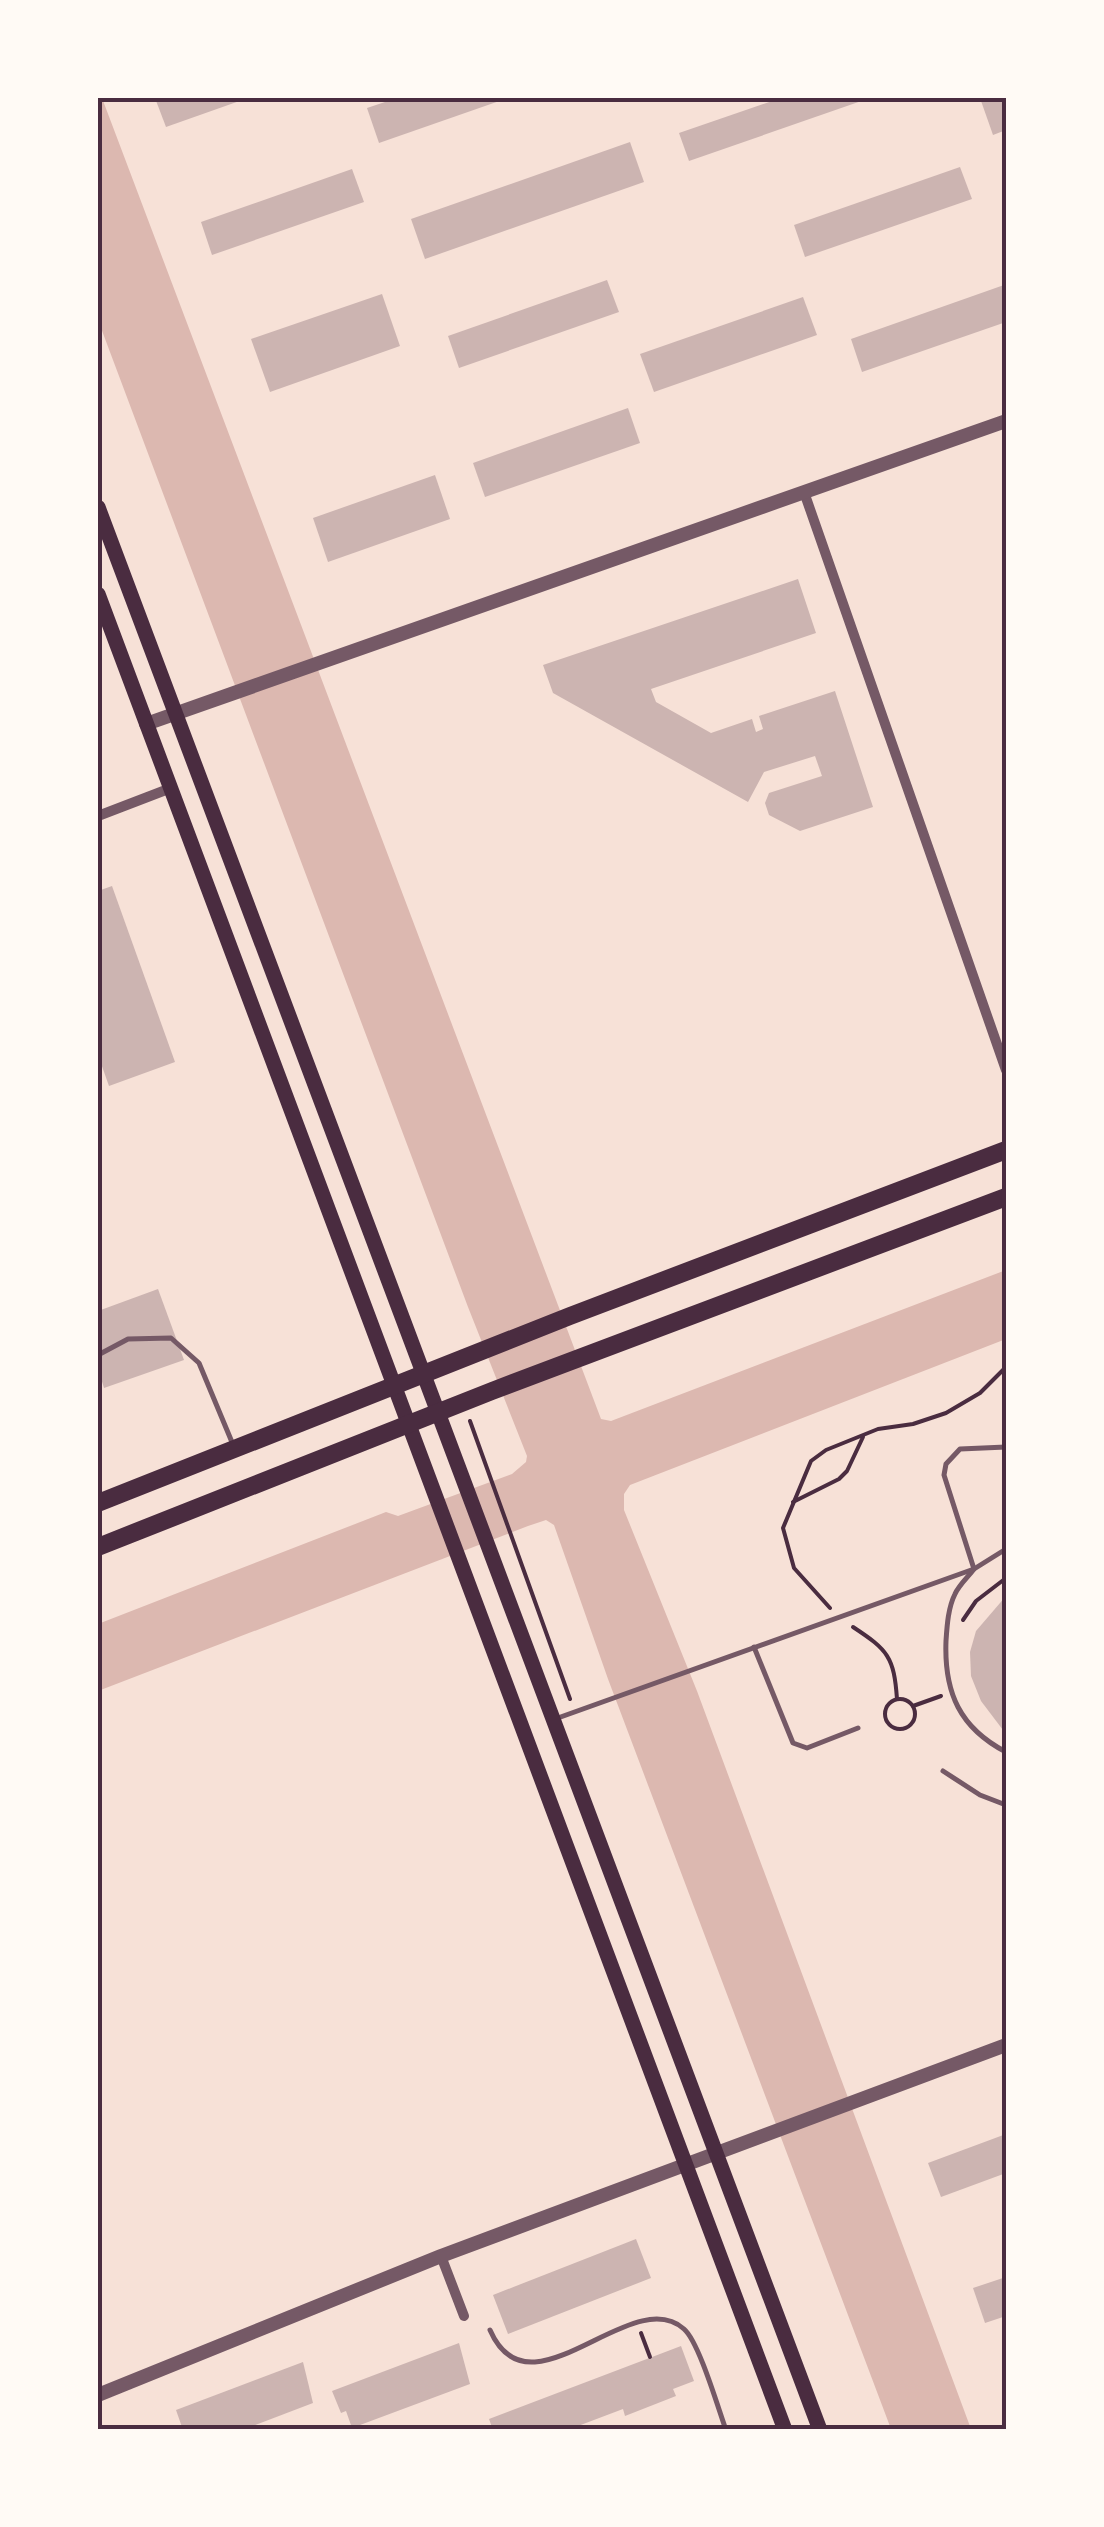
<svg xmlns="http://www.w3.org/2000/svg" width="1104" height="2527" font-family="'Archivo Narrow',sans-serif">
<rect width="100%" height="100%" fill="#f7e1d7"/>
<!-- water -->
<path fill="#dcb8b0" d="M98 98H102L601 1419 611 1421 1006 1270V1339L630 1485 624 1494V1510L697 1691 971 2429H891L608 1679 554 1525 546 1520 528 1526 98 1691V1624L386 1512 398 1516 512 1474 526 1462 527 1456 468 1307 98 320Z"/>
<!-- building -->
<g fill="#ccb4b1">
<path d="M155 98H248L166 127Z"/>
<path d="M397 98H508L379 143 367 108Z"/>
<path d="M781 98H870L689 161 679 133Z"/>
<path d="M980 98H1006V130L993 135Z"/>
<path d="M630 142 644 182 425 259 411 219Z"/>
<path d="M960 167 972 199 805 257 794 225Z"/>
<path d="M352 169 364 202 212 255 201 222Z"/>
<path d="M607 280 619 312 459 368 448 336Z"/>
<path d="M1004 285 1006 322 862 372 851 339Z"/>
<path d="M382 294 400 346 270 392 251 339Z"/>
<path d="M803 297 817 335 654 392 640 354Z"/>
<path d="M628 408 640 443 485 497 473 463Z"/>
<path d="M435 475 450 519 328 562 313 518Z"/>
<path d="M798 579 816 633 651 689 656 702 711 733 752 719 756 732 763 729 759 716 835 691 873 807 800 831 769 815 765 803 769 793 822 776 815 756 764 772 748 802 553 693 543 665Z"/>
<path d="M112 886 175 1062 109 1086 98 1055V891Z"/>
<path d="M158 1289 184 1360 104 1388 98 1369V1311Z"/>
<path d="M1006 1596V1734L981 1701 971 1676 970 1652 976 1631Z"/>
<path d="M1006 2134V2173L941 2197 928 2163Z"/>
<path d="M636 2239 651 2278 508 2334 493 2295Z"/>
<path d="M1006 2277V2316L985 2323 973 2288Z"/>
<path d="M459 2343 470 2384 352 2428 346 2411 341 2413 332 2391Z"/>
<path d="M681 2346 694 2381 673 2389 676 2396 625 2416 623 2409 578 2426 579 2430H493L489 2419Z"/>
<path d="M303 2362 313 2403 242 2430H183L176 2410Z"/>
</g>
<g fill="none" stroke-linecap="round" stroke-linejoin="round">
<!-- path -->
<g stroke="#4a2c40" stroke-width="4">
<path d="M470 1421 570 1699"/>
<path d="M793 1502 839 1479 847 1471 863 1437"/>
<path d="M830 1608 794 1568 783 1528 811 1461 826 1450 878 1429 913 1424 946 1413 980 1393 1006 1367"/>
<path d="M963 1620 976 1601 1006 1578"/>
<path d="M853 1627C888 1650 894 1657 897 1699"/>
<circle cx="900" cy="1714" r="15"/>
<path d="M913 1706 941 1696"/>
<path d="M641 2333 650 2357"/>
</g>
<!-- service -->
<g stroke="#755966" stroke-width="5">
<path d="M98 1355 128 1339 171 1338 199 1363 234 1447"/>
<path d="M1006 1447 960 1449 946 1464 944 1475 974 1569C968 1577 959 1585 955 1594 948 1608 947 1626 946 1641 944 1693 960 1728 1006 1752"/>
<path d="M754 1647 793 1743 807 1748 858 1728"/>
<path d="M555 1719 974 1569 1006 1549"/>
<path d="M943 1771 980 1795 1006 1805"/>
<path d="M490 2330C530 2422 631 2282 684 2329 699 2342 718 2408 726 2430"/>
</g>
<!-- minor -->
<g stroke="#755966" stroke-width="10">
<path d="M804 492 1006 1070"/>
<path d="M98 816 171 788"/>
<path d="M441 2256 464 2316"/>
</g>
<!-- tertiary -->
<g stroke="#755966" stroke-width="14">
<path d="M146 724 1006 421"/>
<path d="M98 2395 441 2256 1006 2045"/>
</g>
<!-- secondary -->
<g stroke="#4a2c40" stroke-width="15">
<path d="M98 507 820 2430"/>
<path d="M98 594 785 2430"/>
</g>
<!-- primary -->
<g stroke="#4a2c40" stroke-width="18">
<path d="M98 1503 570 1316 1006 1150"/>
<path d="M98 1547 492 1391 1006 1197"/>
</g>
</g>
<!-- border -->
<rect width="1104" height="2527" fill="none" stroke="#fffaf5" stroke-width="200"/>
<rect x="100" y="100" width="904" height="2327" fill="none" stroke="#4a2c40" stroke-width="4"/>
</svg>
